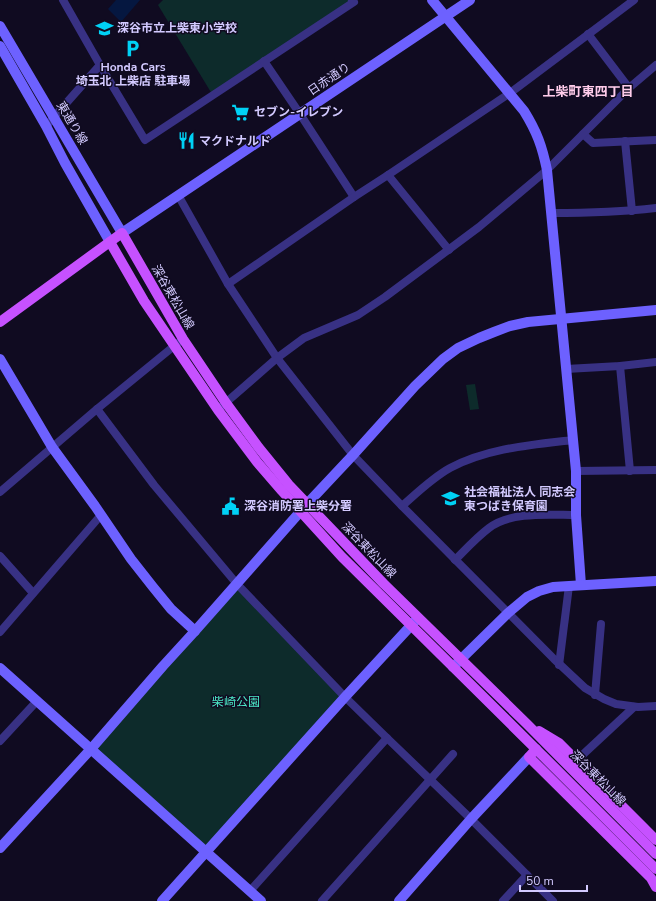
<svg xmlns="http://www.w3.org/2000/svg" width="656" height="901" font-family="'Nunito Sans','Noto Sans JP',sans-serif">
<rect width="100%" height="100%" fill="#100b21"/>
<!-- green -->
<g fill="#0d2b2b">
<path d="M163 0H349L351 2 212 94 158 5Z"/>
<path d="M475 384 479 409 470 410 466 385Z"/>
<path d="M237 584 345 697 206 852 91 749Z"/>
</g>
<!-- water -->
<path fill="#051740" d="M116 0H140L121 22 108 9Z"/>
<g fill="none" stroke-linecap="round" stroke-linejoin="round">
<!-- street -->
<g stroke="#383184" stroke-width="8">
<path d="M63 0 100 65 145 140 354 2 352 0"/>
<path d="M588 34 629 88"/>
<path d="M264 61 300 114 354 197"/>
<path d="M46 126 100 65"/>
<path d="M583 134 593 143 656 140"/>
<path d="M625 141 632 211"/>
<path d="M388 175 449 250"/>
<path d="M178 195 228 284 277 358 353 455 402 506 554 659 585 688 604 699 616 704 638 707 656 706"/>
<path d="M551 213C586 213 621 212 656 208"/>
<path d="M228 284 354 197 388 175 510 93 634 0"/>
<path d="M620 366 630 471"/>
<path d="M566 369 620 366 656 362"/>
<path d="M222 406 277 358 304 338 358 315 385 297 479 227 547 170 629 88 656 65"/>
<path d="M97 409 154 485 237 584 345 697 387 738 471 819 553 901"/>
<path d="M576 471 656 470"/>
<path d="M0 492 97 409 179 342"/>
<path d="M402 506C417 493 432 478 450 468 488 448 531 445 573 440"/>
<path d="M0 556 33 593"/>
<path d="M455 560C466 549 477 537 489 528 511 511 550 515 576 515"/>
<path d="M0 632 101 515"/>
<path d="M559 665 569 586"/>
<path d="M595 695 601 624"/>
<path d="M0 741 37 701"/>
<path d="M577 760 634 707"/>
<path d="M250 891 387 738"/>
<path d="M322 901 453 754"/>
<path d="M503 901 527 875"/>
</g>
<!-- secondary -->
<g stroke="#6d61ff" stroke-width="10">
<path d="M432 0 524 111C537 132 542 146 547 170L576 471V515L581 585"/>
<path d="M0 26 122 233 470 0"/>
<path d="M0 46 46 126 65 163 110 242"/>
<path d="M0 359 52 447 95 506 131 559 153 587 171 609 195 631"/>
<path d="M453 667 508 613 527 597 539 591 553 587 569 586 656 581"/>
<path d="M0 668 261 901"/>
<path d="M0 848 91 749 163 666 195 631 307 504 353 455 415 386 443 359 458 348 479 338 494 332 510 326 528 322 656 310"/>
<path d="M162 901 345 697 417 619"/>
<path d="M399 901 471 819 529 757"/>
</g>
<!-- primary -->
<g stroke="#c651ff" stroke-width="10">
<path d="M110 242 144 301 218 410 257 462 282 491 342 557 544 757 656 869"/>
<path d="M0 322 122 233 183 339 226 403 259 448 289 485 384 584 527 724 656 854"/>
<path d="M539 731 559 743 656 840"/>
<path d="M536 749 529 757 651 878 656 887"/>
</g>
</g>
<!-- icons -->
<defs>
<symbol id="school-bare" viewBox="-9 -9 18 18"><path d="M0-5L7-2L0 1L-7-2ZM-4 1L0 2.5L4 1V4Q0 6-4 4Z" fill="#00d1f5" stroke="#100b21" stroke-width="2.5" paint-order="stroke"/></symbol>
<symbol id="parking-bare" viewBox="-9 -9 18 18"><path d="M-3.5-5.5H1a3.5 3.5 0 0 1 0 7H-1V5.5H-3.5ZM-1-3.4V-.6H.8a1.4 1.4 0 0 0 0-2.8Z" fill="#00d1f5" stroke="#100b21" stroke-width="2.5" paint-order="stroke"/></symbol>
<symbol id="supermarket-bare" viewBox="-9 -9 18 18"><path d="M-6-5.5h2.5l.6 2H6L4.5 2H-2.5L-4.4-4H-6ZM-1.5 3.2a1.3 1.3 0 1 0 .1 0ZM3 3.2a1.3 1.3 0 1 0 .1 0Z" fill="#00d1f5" stroke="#100b21" stroke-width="2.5" paint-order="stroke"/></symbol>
<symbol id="restaurant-bare" viewBox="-9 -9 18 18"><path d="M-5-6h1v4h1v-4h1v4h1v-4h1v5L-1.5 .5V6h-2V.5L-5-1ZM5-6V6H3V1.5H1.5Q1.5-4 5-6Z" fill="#00d1f5" stroke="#100b21" stroke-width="2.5" paint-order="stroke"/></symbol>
<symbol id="civic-bare" viewBox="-9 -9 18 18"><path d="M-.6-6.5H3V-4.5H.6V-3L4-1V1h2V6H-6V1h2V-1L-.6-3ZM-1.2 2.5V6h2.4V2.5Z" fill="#00d1f5" stroke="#100b21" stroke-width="2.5" paint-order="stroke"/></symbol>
</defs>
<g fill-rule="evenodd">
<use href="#school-bare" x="92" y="16" width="25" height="25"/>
<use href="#parking-bare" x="120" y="36" width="25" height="25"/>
<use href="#supermarket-bare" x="228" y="100" width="25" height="25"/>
<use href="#restaurant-bare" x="174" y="128" width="25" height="25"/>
<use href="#school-bare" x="438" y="486" width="25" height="25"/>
<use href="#civic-bare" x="218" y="494" width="25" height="25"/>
</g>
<g text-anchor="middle" stroke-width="3" stroke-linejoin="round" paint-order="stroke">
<!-- poi labels -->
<g font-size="12" font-weight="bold" fill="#d3caff" stroke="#100b21" text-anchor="start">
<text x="117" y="32">深谷市立上柴東小学校</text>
<text x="133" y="71" text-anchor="middle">Honda Cars<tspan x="133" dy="14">埼玉北 上柴店 駐車場</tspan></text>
<text x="254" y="116">セブン-イレブン</text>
<text x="199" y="145">マクドナルド</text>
<text x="464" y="496">社会福祉法人 同志会<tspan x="464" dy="14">東つばき保育園</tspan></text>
<text x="244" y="510">深谷消防署上柴分署</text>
</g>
<!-- street labels -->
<g font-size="12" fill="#d3caff" stroke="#100b21">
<text transform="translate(329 79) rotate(-34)" y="4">日赤通り</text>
<text transform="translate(72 123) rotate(59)" y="4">東通り線</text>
<text transform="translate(173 297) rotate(60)" y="4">深谷東松山線</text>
<text transform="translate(369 550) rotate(46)" y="4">深谷東松山線</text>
<text transform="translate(598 778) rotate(45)" y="4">深谷東松山線</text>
</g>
<!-- park labels -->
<g font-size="12" fill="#4ceac9" stroke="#100b21">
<text x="236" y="706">柴崎公園</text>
</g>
<!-- neighbourhood labels -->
<g font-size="13" font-weight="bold" fill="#ffccea" stroke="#100b21">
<text x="588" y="96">上柴町東四丁目</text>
</g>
</g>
<!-- scale -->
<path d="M520 885v6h67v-6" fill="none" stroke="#d3caff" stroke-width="2"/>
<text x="526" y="885" font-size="12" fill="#d3caff" stroke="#100b21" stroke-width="3" paint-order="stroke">50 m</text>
</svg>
